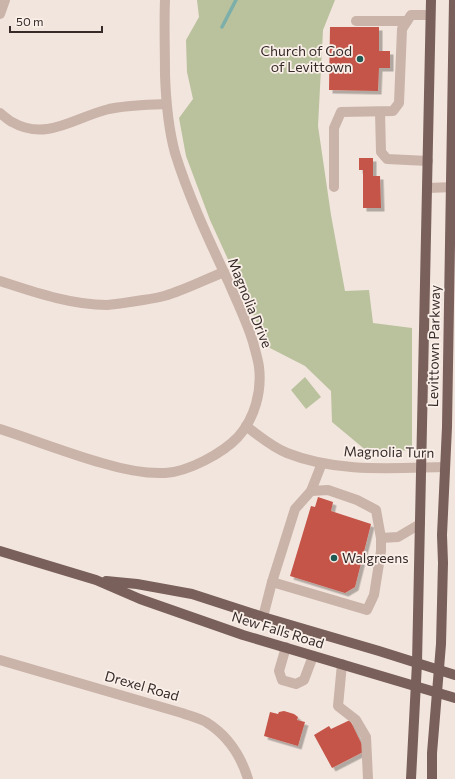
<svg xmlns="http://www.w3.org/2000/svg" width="455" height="779" font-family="Commissioner,sans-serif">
<defs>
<filter id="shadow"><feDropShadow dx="3.5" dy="3.5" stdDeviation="0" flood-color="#0004"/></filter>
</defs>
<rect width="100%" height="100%" fill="#f2e5dd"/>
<!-- green -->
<g fill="#bac19d">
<path d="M197 0H335L323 30 318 126 331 215 345 291 369 290 373 323 412 328V450L368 452 332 422 331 391 305 366 268 347 210 220 186 156 179 118 193 99 187 72 186 40 199 17Z"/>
<path d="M305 377 321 397 306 409 291 390Z"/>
</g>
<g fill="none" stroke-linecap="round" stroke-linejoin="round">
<!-- stream -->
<path stroke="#7cafaa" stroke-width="3.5" d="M222 27 236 0"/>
</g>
<!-- building -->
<g fill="#c55448" filter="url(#shadow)">
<path d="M330 27H379V51H390V68H379L378 91 329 90Z"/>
<path d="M359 158H373V176H380L381 208H363V170H359Z"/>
<path d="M318 497 333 502 331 511 371 524 355 587 345 593 290 576 311 506 315 507Z"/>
<path d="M284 711 294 714 298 717 297 720 305 722 298 746 264 736 270 712 278 714 279 712Z"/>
<path d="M350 720 365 751 332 768 314 735 329 726 331 729Z"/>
</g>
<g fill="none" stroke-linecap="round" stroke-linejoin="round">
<!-- minor -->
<g stroke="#cab3a8" stroke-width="10">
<path d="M0 14 5 0"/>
<path d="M356 21H407"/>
<path d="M380 112 381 152 387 159 428 161"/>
<path d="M0 113C4 116 8 120 12 122 47 142 75 117 109 109 128 105 147 105 166 104"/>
<path d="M334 187V128L341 112 393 111 399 103 402 29 411 15H430"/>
<path d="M427 188 455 187"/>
<path d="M0 281C34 292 71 305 107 305 119 304 131 302 143 300 150 299 157 298 164 296 185 290 204 280 224 272"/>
<path d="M246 426C259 436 272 447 287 453 337 473 392 468 445 467"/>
<path d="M0 429C34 440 67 453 102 463 122 469 144 474 165 473 188 472 223 453 238 437 255 418 262 391 259 367 258 359 255 350 253 342 247 322 237 302 229 283 209 240 189 198 175 153 168 127 166 103 165 75 165 50 164 25 165 0"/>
<path d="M381 538 398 537 420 524"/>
<path d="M272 582 295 509 311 491 322 463"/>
<path d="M263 617 272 582 367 610 374 595 381 551V538L376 510 357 500 328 490 311 491"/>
<path d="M286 647 279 671 282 680 296 684 304 680 313 656"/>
<path d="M0 660 182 713C190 716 199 718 206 722 227 735 241 756 248 779"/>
<path d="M342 664 338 706 356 720 366 737 368 779"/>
</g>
<!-- major -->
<g stroke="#79605a" stroke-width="10">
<path d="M0 551 96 580 140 599 243 635 455 698"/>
<path d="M106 581 137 584 192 594 263 617 379 651 455 675"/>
<path d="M411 779 417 663 427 188 431 0"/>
<path d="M432 779V753L441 644 443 563 442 535 447 427 454 0"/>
</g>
</g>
<!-- markers -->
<g fill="#1e5954" stroke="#faf0e9" stroke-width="1.5">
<circle cx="360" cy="59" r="4"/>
<circle cx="334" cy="558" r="4"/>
</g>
<g text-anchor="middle" stroke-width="3.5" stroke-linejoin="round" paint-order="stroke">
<!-- poi labels -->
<g font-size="14" fill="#372b29" stroke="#faf0e9" text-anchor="end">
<text x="352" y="56">Church of God<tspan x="352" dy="16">of Levittown</tspan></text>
<text x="342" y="563" text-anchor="start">Walgreens</text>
</g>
<!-- street labels -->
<g font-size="14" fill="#372b29" stroke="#faf0e9">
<text transform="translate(250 303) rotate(68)" y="5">Magnolia Drive</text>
<text transform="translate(434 346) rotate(-89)" y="5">Levittown Parkway</text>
<text transform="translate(389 452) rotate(1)" y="5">Magnolia Turn</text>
<text transform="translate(278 630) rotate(17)" y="5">New Falls Road</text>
<text transform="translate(142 686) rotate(16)" y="5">Drexel Road</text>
</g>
</g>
<!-- scale -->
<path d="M10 26v6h92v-6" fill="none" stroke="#372b29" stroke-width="2"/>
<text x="16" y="26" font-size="12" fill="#372b29" stroke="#faf0e9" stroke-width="3" paint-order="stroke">50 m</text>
</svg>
